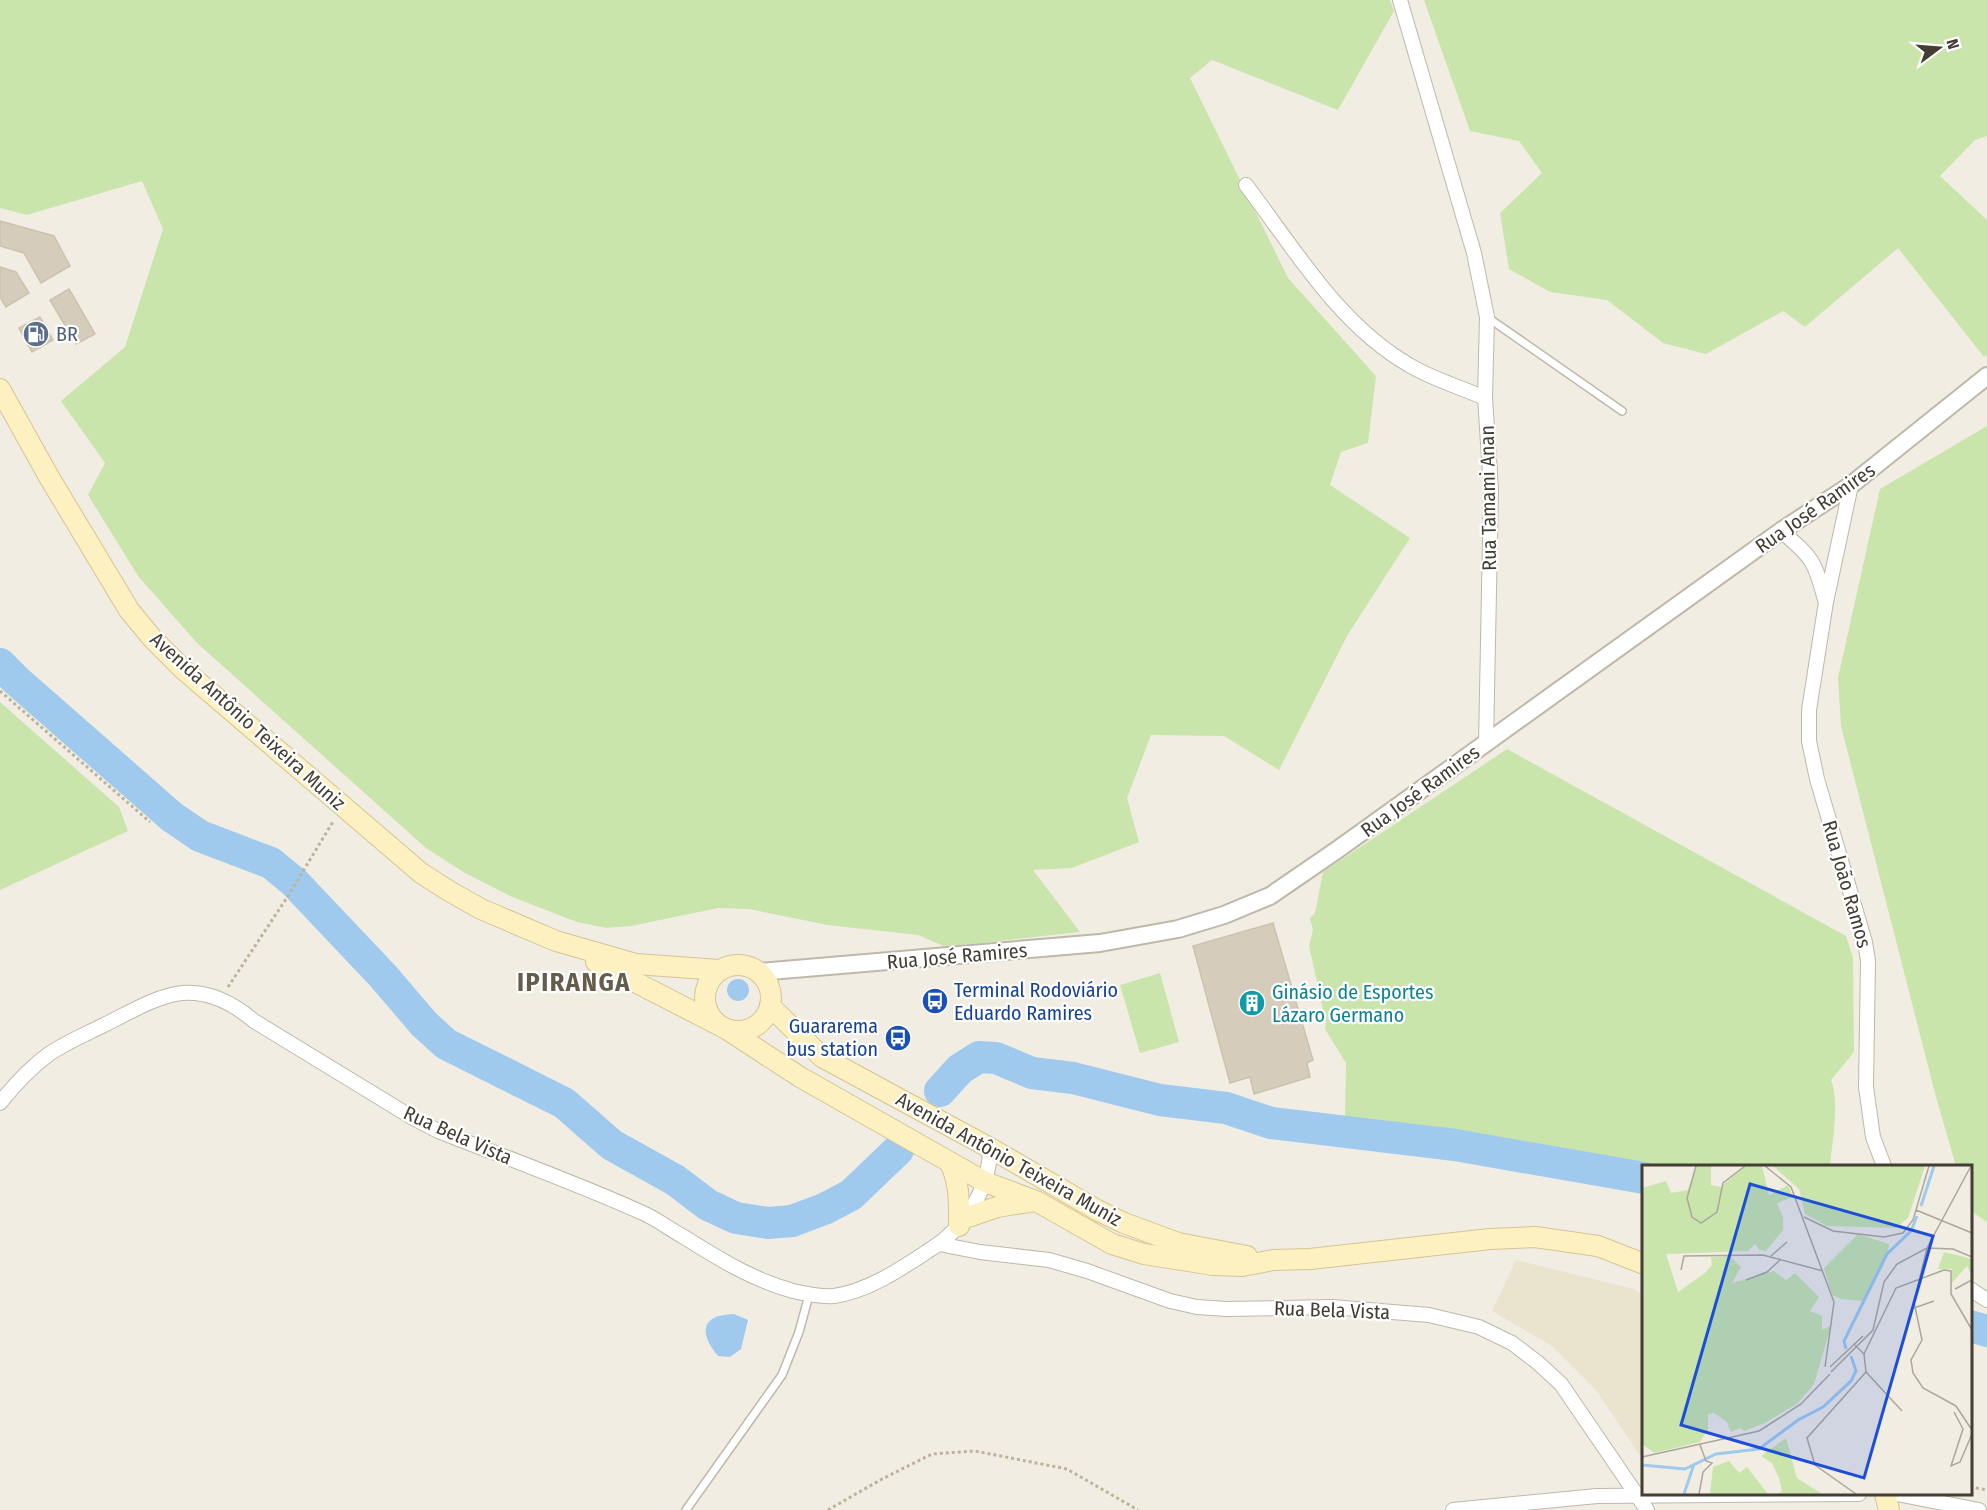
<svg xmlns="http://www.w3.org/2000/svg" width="1987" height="1510" font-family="'Fira Sans Condensed',sans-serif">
<rect width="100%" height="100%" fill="#f1ede3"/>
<!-- education -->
<path fill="#eae3cd" d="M1516 1260 1634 1289 1643 1295V1460L1596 1390 1552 1346 1492 1311Z"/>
<!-- green -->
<g fill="#c9e5ac">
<path d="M0 0H1390L1394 11 1338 110 1212 60 1190 78 1288 278 1376 376 1368 443 1341 452 1330 485 1410 538 1347 636 1279 770 1224 736 1151 735 1127 798 1139 842 1072 868 1033 870 1080 932 972 944 944 946 918 935 828 925 749 909 718 908 631 926 606 928 577 922 510 896 465 873 426 848 197 643 138 576 88 495 105 463 61 401 125 347 163 229 142 181 27 215 0 208Z"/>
<path d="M1424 0H1987V136L1975 140 1940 176 1987 220V355L1984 357 1898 248 1805 327 1783 311 1706 354 1663 343 1607 300 1550 292 1509 269 1500 213 1542 173 1519 141 1470 131Z"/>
<path d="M1987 426V1222L1971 1211 1970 1166H1956L1936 1097 1841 726 1838 678 1880 489Z"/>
<path d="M0 702 119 807 128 831 0 890Z"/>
<path d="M1507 749 1846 936 1853 958 1854 1052 1831 1080C1840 1103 1832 1142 1830 1166H1662L1345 1118 1346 1063 1325 1029 1326 1023 1309 946 1313 930 1310 918 1315 913 1323 872Z"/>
<path d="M1160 973 1179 1042 1140 1053 1120 985Z"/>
</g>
<!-- water -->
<g fill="#9fcaee">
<circle cx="738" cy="990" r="11"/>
<path d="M734 1314 748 1320 741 1349 730 1357 718 1356C699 1333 700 1315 734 1314Z"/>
</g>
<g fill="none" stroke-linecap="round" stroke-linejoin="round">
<!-- river -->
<g stroke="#9fcaee" stroke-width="32">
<path d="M0 664 17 681 172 817 200 836 271 863 294 882 383 976 424 1024 446 1044 564 1103 612 1145 675 1180 708 1205 736 1218 768 1223 792 1221 824 1209 851 1195 898 1150"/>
<path d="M940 1091 960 1069 979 1057 996 1058 1032 1073 1073 1078 1160 1100 1226 1108 1271 1123 1455 1145 1644 1178"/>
<path d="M1970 1326 1987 1331"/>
</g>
</g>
<!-- building -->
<g fill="#d5ccbc" stroke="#cdc2ac" stroke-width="1.5">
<path d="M0 221 54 236 70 266 41 283 24 253 0 246Z"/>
<path d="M0 267 16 272 29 293 6 307 0 297Z"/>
<path d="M69 289 95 334 76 344 50 300Z"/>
<path d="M40 317 53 340 32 352 19 328Z"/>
<path d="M1273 923 1313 1060 1307 1063 1310 1077 1254 1094 1250 1077 1230 1083 1193 946Z"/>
</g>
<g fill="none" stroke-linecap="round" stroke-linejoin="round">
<defs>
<g id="service">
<path d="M1487 317 1622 411"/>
<path d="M686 1510 782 1375 799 1332 809 1295"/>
</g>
<g id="minor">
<path d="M1400 0 1474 253 1487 317 1485 398 1491 489 1486 744"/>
<path d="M1246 185C1294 248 1338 324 1409 365 1432 379 1460 387 1485 398"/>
<path d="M1851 485 1826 602 1809 710V741L1817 779 1865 942 1868 961 1866 1087 1873 1137 1884 1166"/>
<path d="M1781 531C1812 557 1815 561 1825 600"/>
<path d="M0 1103C15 1084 30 1068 49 1054 65 1043 84 1035 102 1026 125 1015 157 995 183 993 210 991 234 1004 254 1021L413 1118 438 1131C507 1158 577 1183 645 1214 658 1220 671 1230 684 1237 719 1259 753 1280 793 1291 806 1294 820 1297 834 1296 869 1291 902 1268 931 1249 965 1228 990 1188 990 1148"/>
<path d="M939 1244 980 1252 1049 1260 1087 1271 1170 1301 1197 1307 1227 1309 1332 1307 1429 1315 1479 1327 1512 1343 1537 1362 1561 1384 1647 1510"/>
<path d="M1970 1289 1987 1300"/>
<path d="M1897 1494 1979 1510"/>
<path d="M1453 1510 1597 1496 1859 1494"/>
</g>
<path id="tertiary" d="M759 972 1100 943 1178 929 1224 915 1270 896 1337 850 1781 531 1851 485 1987 376"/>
<g id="secondary">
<path d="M0 389 49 477 129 610 152 638 184 670 421 873 449 891 481 909 556 941 636 964 719 970"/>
<path d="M596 962 715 1023"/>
<circle cx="738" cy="998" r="33"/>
<path d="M770 1006 822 1057 990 1148 1097 1210 1124 1223 1178 1243 1247 1256"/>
<path d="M728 1030 800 1077 985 1182 1036 1201 1112 1244 1144 1254 1213 1265 1242 1266 1273 1260 1310 1259 1490 1239 1535 1237 1598 1246 1644 1264"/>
<path d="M950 1163C960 1184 959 1203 959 1226"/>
<path d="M965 1218 997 1207 1035 1201"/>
<path d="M1885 1494 1889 1510"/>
</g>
</defs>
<!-- service casing -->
<use href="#service" stroke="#bfb8a9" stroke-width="10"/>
<!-- minor casing -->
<use href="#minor" stroke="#bfb8a9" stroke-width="16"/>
<!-- tertiary casing -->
<use href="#tertiary" stroke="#bfb8a9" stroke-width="20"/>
<!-- secondary casing -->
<use href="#secondary" stroke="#d4c595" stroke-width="22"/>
<!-- path -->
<g stroke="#beb298" stroke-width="3" stroke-dasharray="3 3" stroke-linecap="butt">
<path d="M0 691 150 822"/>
<path d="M228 987 288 896 334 820"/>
<path d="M1970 1487 1987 1490"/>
<path d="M828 1510 882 1479 932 1454 975 1451 1067 1469 1138 1510"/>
</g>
<!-- service -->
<use href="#service" stroke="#fff" stroke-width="7"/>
<!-- minor -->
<use href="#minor" stroke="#fff" stroke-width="14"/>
<!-- tertiary -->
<use href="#tertiary" stroke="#fff" stroke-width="16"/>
<!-- secondary -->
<use href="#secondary" stroke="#fdf1c1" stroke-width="20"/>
</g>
<!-- icons -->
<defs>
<symbol id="fuel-disc" viewBox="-11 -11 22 22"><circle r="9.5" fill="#5c6f8a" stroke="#fff"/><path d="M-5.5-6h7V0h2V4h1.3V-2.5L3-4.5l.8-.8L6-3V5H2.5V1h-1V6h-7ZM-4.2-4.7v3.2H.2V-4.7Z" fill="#fff"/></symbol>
<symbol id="bus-disc" viewBox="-11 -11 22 22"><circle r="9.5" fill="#1a4fb4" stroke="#fff"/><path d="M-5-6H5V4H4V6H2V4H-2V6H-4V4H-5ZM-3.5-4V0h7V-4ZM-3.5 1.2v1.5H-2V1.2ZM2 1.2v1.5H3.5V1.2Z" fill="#fff"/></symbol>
<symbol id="building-disc" viewBox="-11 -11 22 22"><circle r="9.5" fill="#0f9aa8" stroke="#fff"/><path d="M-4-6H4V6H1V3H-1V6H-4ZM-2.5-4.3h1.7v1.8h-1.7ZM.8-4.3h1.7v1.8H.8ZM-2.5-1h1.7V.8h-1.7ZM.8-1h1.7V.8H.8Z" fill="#fff"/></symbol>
</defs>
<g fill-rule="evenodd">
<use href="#fuel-disc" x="21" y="319" width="30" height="30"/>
<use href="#bus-disc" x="920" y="986" width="30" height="30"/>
<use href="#building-disc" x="1237" y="988" width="30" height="30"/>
<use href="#bus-disc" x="883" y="1023" width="30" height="30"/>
</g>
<g text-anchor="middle" stroke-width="4.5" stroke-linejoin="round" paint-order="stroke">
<!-- service labels -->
<g font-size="20" fill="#4e5e75" stroke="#fff" text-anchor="start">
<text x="56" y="341">BR</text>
</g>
<!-- street labels -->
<g font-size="20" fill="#433d33" stroke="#fff">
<text transform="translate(1488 498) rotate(-91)" y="7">Rua Tamami Anan</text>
<text transform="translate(1815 508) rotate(-35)" y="7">Rua José Ramires</text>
<text transform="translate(248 721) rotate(42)" y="7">Avenida Antônio Teixeira Muniz</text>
<text transform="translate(1420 791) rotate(-36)" y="7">Rua José Ramires</text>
<text transform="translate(1847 884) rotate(74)" y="7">Rua João Ramos</text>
<text transform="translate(957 956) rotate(-5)" y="7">Rua José Ramires</text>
<text transform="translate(458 1135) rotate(24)" y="7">Rua Bela Vista</text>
<text transform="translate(1009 1159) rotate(29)" y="7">Avenida Antônio Teixeira Muniz</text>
<text transform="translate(1332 1310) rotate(2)" y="7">Rua Bela Vista</text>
</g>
<!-- transit labels -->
<g font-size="20" fill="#164399" stroke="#fff" text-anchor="start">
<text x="954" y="997">Terminal Rodoviário<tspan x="954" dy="23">Eduardo Ramires</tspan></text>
<text x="878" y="1033" text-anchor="end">Guararema<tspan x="878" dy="23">bus station</tspan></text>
</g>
<!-- culture labels -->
<g font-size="20" fill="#0d838f" stroke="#fff" text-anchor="start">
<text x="1272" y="999">Ginásio de Esportes<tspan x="1272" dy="23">Lázaro Germano</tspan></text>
</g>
<!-- district labels -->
<g font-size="26" font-weight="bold" letter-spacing="1.5" fill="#655c4b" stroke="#fff">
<text x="574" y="991">IPIRANGA</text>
</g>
</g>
<!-- overview -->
<g transform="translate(1642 1165)">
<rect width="330" height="330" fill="#f1ede3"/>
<path d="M54 1H69V20L79 22 103 1H120L127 30 146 20 151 32 135 38 141 52V65L124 86 117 85 113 79 106 86 24 89 36 127 63 108 70 100 69 92 88 91 99 102 90 118 132 106 144 115 153 108 177 132 168 146 180 151V165L189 161 172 219 156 238 123 258 102 266 98 263 89 267 85 257 72 248 66 249V264L58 277 12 288 0 279V23L24 16 29 28 46 25ZM131 1H283L266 53 254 63 185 61 163 49 157 24ZM216 69 247 79 246 85 221 136 199 134 190 130 182 103ZM302 87 330 94V111L325 101 309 119 310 104H296ZM144 273 155 313 180 329H135L140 326 137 313 130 298 119 291ZM87 296 97 308 105 302 126 329H68L71 302Z" fill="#c9e5ac"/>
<path fill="none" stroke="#9fcaee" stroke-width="3" d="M279 41 292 1M204 184 202 176 245 89 269 66 275 51M0 300 43 304 74 289 117 284 156 255 181 242 209 216 214 206 209 191M42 329 52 299"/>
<path fill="none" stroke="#aba79d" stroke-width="1.5" d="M54 1 45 33 50 52 59 58 75 47 81 18 103 1M123 1 149 22 192 137 183 202M274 45 330 68M162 52 191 66 242 72 261 68 271 55 287 1M129 91 145 77M39 105 42 91 121 90 181 106M104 115 125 107 139 94M313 124 330 115M272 143 292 136M213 180 222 189 224 207 165 273 173 300 214 329M222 189 254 123 302 105 309 106V129L330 165M188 202 221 171M189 207 231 165 242 117 255 99 285 83 311 84 330 92M224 207 260 246M314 241 281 223 271 208 269 195 280 175 272 137 285 83 329 1M314 241 330 265M312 247 321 264 309 301 318 297 330 269M0 292 117 266 159 239 188 209M57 329 61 307 70 298 64 296 58 280"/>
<path fill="#1d4ed8" fill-opacity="0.15" stroke="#1d4ed8" stroke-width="3" d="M108 19 291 71 222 313 39 260Z"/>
<rect width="330" height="330" fill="none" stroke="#433d33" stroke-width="3"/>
</g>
<!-- north arrow -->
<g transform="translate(1939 48) rotate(74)" stroke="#ffffff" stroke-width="4.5" paint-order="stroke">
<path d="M0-4.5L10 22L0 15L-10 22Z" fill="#433d33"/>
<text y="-9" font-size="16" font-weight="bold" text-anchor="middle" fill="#433d33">N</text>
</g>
</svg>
